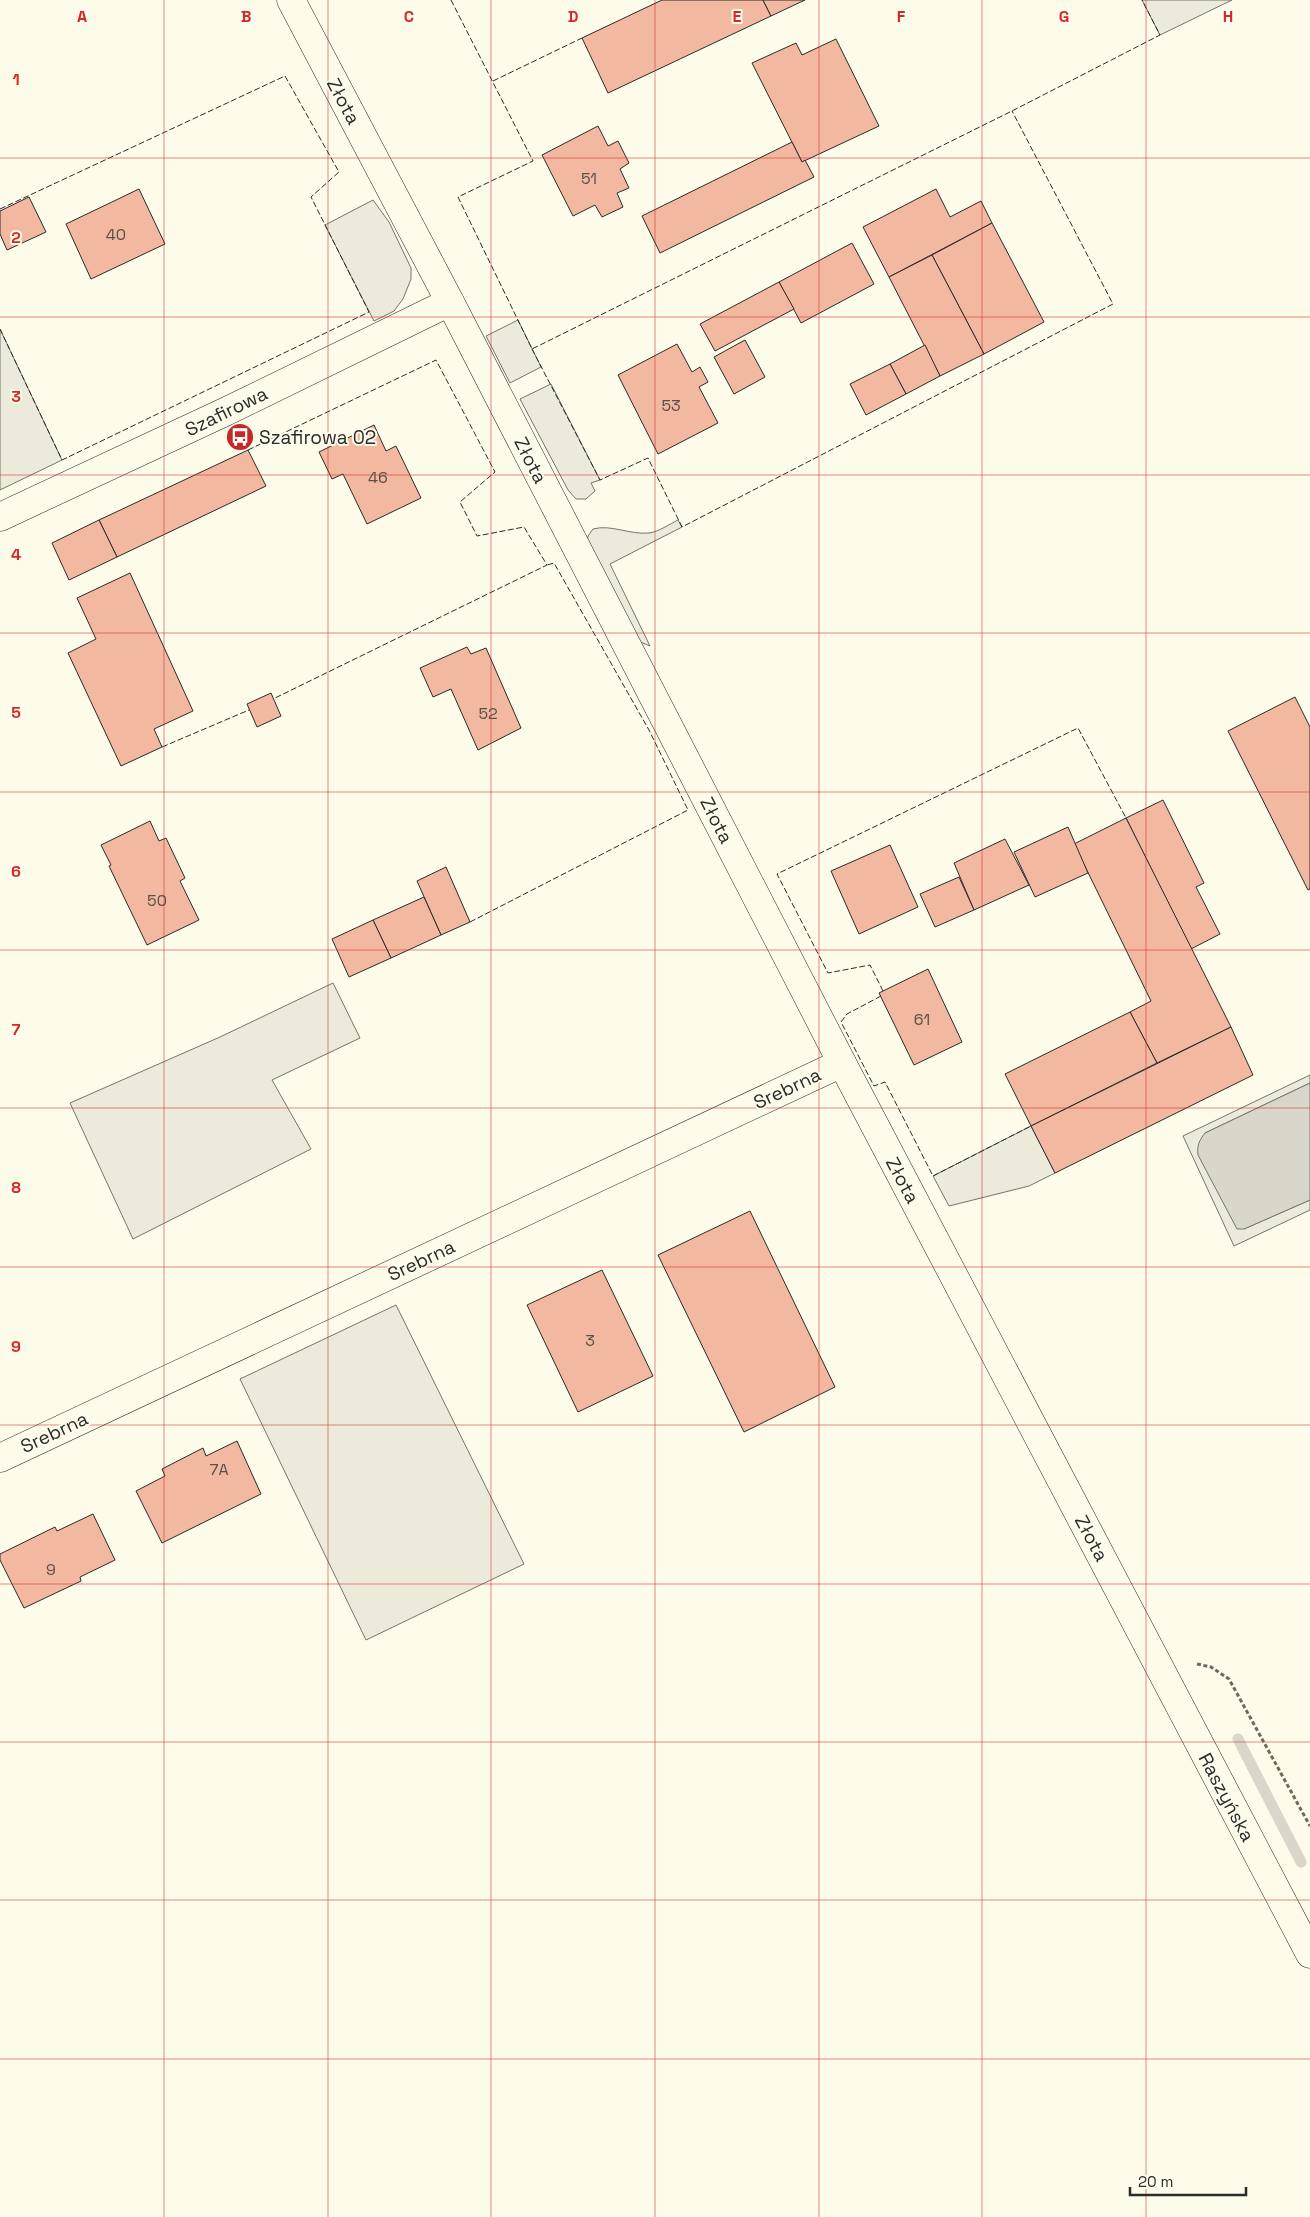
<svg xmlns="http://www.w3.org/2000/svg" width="1310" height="2217" font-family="'Space Grotesk',sans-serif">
<rect width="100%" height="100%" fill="#fdfbea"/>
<!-- green -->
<g fill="#ecebdb" stroke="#74746e">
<path d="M1142 0H1232L1160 35Z"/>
<path d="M373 200 389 222 411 268V279L403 299 394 311 374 321 325 225Z"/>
<path d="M518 320 541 367 510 383 486 336Z"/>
<path d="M0 329 62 460 0 490Z"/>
<path d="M551 384 600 480 591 483 595 491 586 499H576L568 490 520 399Z"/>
<path d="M678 520 682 527 610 564 650 646 638 641 587 543 588 536 593 529C611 524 630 535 649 533 658 532 670 524 678 520Z"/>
<path d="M333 983 360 1038 272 1080 311 1149 133 1239 70 1103 220 1037Z"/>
<path d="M1310 1075V1083L1205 1133 1244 1229 1310 1200V1210L1234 1246 1183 1136Z"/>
<path d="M1031 1126 1055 1173 1029 1186 949 1206 933 1176Z"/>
<path d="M396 1305 524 1564 366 1640 240 1379Z"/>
</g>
<!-- water -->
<path fill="#d8d7c9" stroke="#74746e" d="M1310 1083V1200L1244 1229H1237L1198 1155C1197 1145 1199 1141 1205 1133Z"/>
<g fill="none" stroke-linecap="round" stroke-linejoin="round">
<!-- stream -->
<path stroke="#d8d7c9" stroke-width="11" d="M1238 1739 1301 1862"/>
</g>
<!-- building -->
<g fill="#f2b8a0" stroke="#2b2b2b">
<path d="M662 0H763L771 16 608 93 582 38Z"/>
<path d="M763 0H805L771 16Z"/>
<path d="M836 39 879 126 802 162 752 63 796 43 802 55Z"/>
<path d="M598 126 608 146 618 141 629 163 620 169 629 188 617 193 623 207 602 217 595 205 573 216 542 155Z"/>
<path d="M792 142 802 162 805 160 814 177 660 253 642 216Z"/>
<path d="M139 189 165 244 91 279 66 224Z"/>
<path d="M936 189 950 217 981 201 992 223 889 277 863 227Z"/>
<path d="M29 197 46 232 7 250 0 234V211Z"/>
<path d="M992 223 1044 322 984 354 932 255Z"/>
<path d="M852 243 874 284 801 323 779 282Z"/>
<path d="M932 255 984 354 940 376 889 277Z"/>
<path d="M779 282 794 309 715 351 700 324Z"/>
<path d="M745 340 765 377 734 394 714 357Z"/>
<path d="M677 344 692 372 700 367 708 382 699 387 718 423 658 454 618 375Z"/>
<path d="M925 345 940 376 906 394 890 364Z"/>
<path d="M890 364 906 394 866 415 850 384Z"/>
<path d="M374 425 386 451 396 446 421 498 367 524 343 474 332 479 319 452Z"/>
<path d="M248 450 266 486 117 557 99 520Z"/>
<path d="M99 520 117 557 69 580 52 543Z"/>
<path d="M130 573 193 711 154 729 162 747 121 766 68 653 96 639 77 598Z"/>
<path d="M467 647 471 654 486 648 521 728 478 750 451 689 433 697 420 668Z"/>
<path d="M271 693 281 716 257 727 247 704Z"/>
<path d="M1295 697 1310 727V889L1308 890 1228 731Z"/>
<path d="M1163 800 1204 883 1196 887 1220 934 1191 949 1126 818Z"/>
<path d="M1126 818 1231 1027 1157 1063 1130 1012 1151 1001 1074 844Z"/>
<path d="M150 821 159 841 166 838 185 878 180 881 199 920 147 945 109 866 111 865 101 845Z"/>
<path d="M1068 827 1088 873 1035 897 1014 852Z"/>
<path d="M1005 839 1029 885 974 910 954 863Z"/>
<path d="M890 845 918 907 859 934 831 871Z"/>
<path d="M446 867 470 922 441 935 417 881Z"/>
<path d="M959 877 974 910 935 927 920 894Z"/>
<path d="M424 897 441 935 391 958 373 920Z"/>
<path d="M373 920 391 958 349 977 332 939Z"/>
<path d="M928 969 962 1042 914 1065 879 993Z"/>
<path d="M1130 1012 1157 1063 1031 1126 1005 1074Z"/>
<path d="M1231 1027 1253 1075 1055 1173 1031 1126Z"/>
<path d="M750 1211 835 1387 744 1432 658 1255Z"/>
<path d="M602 1270 653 1376 578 1412 527 1305Z"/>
<path d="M237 1441 261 1494 162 1543 136 1491 165 1476 162 1469 203 1448 206 1456Z"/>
<path d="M93 1514 115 1560 80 1577 81 1581 24 1608 0 1560V1554L55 1527 57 1531Z"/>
</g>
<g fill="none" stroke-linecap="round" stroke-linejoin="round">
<defs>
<g id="minor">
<path d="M291 0 450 302 842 1063 1310 1954"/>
<path d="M0 517 227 411 450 302"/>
<path d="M0 1458 842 1063"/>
</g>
</defs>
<!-- minor casing -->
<use href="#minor" stroke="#2b2b2b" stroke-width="29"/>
<!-- path -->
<path stroke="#6a6964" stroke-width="3" stroke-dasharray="4 2.5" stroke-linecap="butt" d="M1197 1664 1211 1667 1229 1679 1310 1826"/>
<!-- minor -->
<use href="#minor" stroke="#fdfbea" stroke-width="28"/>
<!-- fence -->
<g stroke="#2b2b2b" stroke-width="1" stroke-dasharray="6 2.5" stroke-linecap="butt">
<path d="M451 0 533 161 458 197 532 349 1012 111 1160 35 1142 0"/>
<path d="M493 81 582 38"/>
<path d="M0 209 285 76 339 172 311 197 369 312 62 460 0 329"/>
<path d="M532 349 600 480 648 458 682 527 1113 304 1012 111"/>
<path d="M248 450 436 360 495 472 460 502 477 536 524 527 547 565 273 699"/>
<path d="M162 747 249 710"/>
<path d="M470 922 688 810 649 730 554 563 547 565"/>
<path d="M883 991 870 965 828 973 777 874 1078 728 1126 818"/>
<path d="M881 996 847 1014 841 1022 874 1086 885 1082 933 1176 1031 1126"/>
</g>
</g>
<!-- grid -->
<path fill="none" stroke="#d62828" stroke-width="1" stroke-opacity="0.55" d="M164 0V2217M328 0V2217M491 0V2217M655 0V2217M819 0V2217M982 0V2217M1146 0V2217M0 158H1310M0 317H1310M0 475H1310M0 633H1310M0 792H1310M0 950H1310M0 1108H1310M0 1267H1310M0 1425H1310M0 1584H1310M0 1742H1310M0 1900H1310M0 2059H1310"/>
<!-- icons -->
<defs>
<symbol id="bus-disc" viewBox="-11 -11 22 22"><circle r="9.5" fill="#c62828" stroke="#fdfbea"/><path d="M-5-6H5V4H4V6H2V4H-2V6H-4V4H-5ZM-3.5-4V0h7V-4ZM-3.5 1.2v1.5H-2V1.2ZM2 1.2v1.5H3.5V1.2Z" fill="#fff"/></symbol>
</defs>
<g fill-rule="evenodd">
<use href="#bus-disc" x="224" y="421" width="32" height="32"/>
</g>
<g text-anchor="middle" stroke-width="4" stroke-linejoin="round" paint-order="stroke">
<!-- number labels -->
<g font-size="16" fill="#5d4e48">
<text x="589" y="184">51</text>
<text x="116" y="240">40</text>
<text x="671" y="411">53</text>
<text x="378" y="483">46</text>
<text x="488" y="719">52</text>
<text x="157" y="906">50</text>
<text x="922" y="1025">61</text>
<text x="590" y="1346">3</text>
<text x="219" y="1475">7A</text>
<text x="51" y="1575">9</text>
</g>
<!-- street labels -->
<g font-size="19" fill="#2b2b2b" stroke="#fdfbea">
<text transform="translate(344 101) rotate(62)" y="7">Złota</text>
<text transform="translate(226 411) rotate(-26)" y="7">Szafirowa</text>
<text transform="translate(531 460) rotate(63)" y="7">Złota</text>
<text transform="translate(717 820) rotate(63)" y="7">Złota</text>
<text transform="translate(787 1088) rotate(-25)" y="7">Srebrna</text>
<text transform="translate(903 1180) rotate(62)" y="7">Złota</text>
<text transform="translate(421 1260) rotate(-25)" y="7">Srebrna</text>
<text transform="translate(54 1432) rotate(-25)" y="7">Srebrna</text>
<text transform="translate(1092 1538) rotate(62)" y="7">Złota</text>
<text transform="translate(1227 1797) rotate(62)" y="7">Raszyńska</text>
</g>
<!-- poi labels -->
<g font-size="19" fill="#2b2b2b" stroke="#fdfbea" text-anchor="start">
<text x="259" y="444">Szafirowa 02</text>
</g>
</g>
<g font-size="16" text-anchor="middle" font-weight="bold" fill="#d62828" stroke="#fdfbea" stroke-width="4" stroke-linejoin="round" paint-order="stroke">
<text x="82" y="22">A</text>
<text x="246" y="22">B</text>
<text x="409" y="22">C</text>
<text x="573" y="22">D</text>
<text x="737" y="22">E</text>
<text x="901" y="22">F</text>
<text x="1064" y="22">G</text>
<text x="1228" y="22">H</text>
<text x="16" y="85">1</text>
<text x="16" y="243">2</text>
<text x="16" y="402">3</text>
<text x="16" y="560">4</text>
<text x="16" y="718">5</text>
<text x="16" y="877">6</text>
<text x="16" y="1035">7</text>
<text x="16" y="1193">8</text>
<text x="16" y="1352">9</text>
</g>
<!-- scale -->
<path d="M1130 2187v8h116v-8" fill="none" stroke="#2b2b2b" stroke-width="2.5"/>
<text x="1138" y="2187" font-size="15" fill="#2b2b2b" stroke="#fdfbea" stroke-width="4" paint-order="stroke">20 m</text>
</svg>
